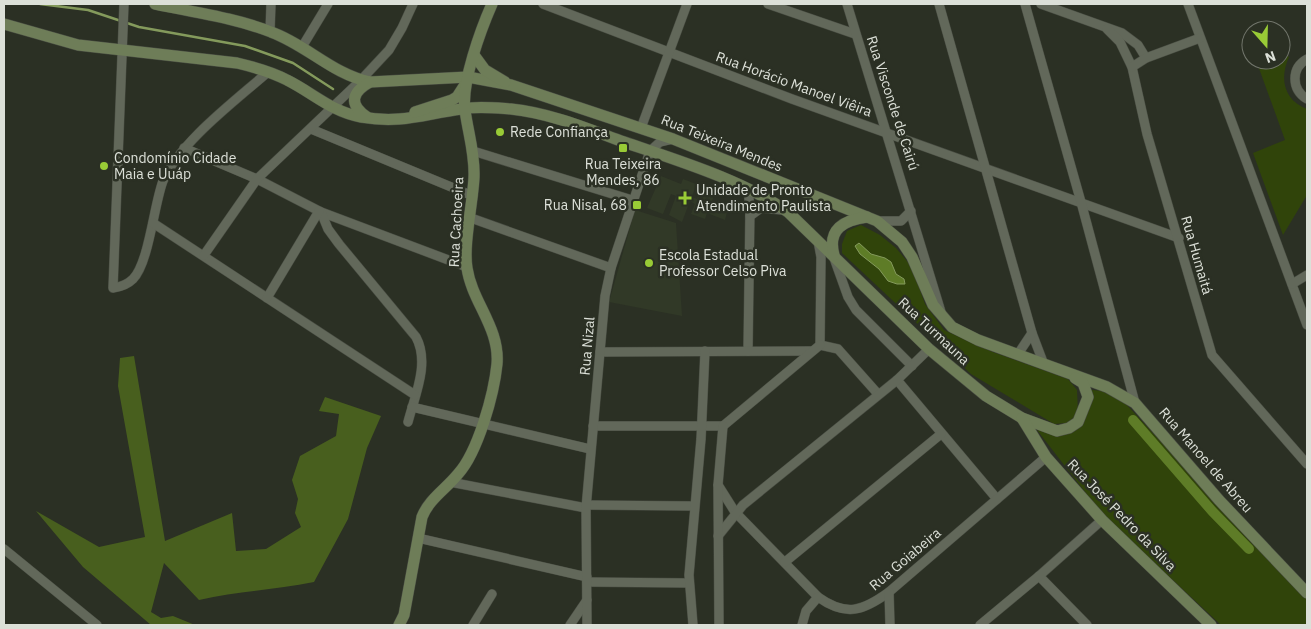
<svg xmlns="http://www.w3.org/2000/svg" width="1311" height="629" font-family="'IBM Plex Sans',sans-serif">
<rect width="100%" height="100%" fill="#2b3024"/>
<!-- built -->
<g fill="#313927">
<path d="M661 176 681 184 683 179 696 184 692 197 697 199 703 183 717 188 711 204 716 206 718 201 729 204 725 220 707 213 705 219 691 214 695 204 690 201 682 222 669 215 676 196 671 194 663 214 647 208Z"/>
<path d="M635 210 676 223 682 316 609 302Z"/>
</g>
<!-- green -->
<g fill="#30440a">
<path d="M1281 51 1289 57C1279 79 1284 100 1307 109V195L1283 235 1253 153 1285 140 1256 60H1281Z"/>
<path d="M861 225 880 235 896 248 912 267 925 304 944 330 993 352 1068 379 1077 390 1078 414 1067 423 1054 424 971 374 842 253V244L847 231Z"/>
<path d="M1092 390 1103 391 1124 402 1307 598V625H1221L1102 514 1037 430 1057 433 1087 412Z"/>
</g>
<!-- forest -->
<path fill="#485f1e" d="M134 356 165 541 232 513 236 551 266 549 301 527 295 513 298 499 292 480 300 456 336 436 339 414 319 411 325 397 381 416 367 448 348 519 314 582C276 590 238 591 199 600L164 563 151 612 161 618 173 616 195 625H151L83 567 36 511 99 547 145 537 118 386 120 358Z"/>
<!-- water -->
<path fill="#5e7c27" stroke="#849a5c" d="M859 243 871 254 885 258 891 262 896 274 904 279 905 284H897L888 281 879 269 860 254 855 246Z"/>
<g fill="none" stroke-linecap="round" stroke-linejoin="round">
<!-- stream -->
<path stroke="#849a5c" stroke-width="2.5" d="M40 4 88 10 139 27 245 46 293 63 333 89"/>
<!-- canal -->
<path stroke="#5e7c27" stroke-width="10" d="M1133 420 1212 511 1249 549"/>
<defs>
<g id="minor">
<path d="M124 4 113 288C120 287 127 285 133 279 149 263 154 204 163 181 180 142 235 101 268 72"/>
<path d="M543 4 792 99 1179 238"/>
<path d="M768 4 855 34"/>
<path d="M847 4 941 312"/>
<path d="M939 4 1032 333 1043 362"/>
<path d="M1025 4 1081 202 1135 403"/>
<path d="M1041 4 1122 33 1138 45 1146 58"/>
<path d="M1188 4 1307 325"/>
<path d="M1107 29 1120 42 1132 67 1147 134 1212 355 1307 464"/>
<path d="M270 31 271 4"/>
<path d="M302 47 328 4"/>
<path d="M1307 59C1291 68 1291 89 1307 99"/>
<path d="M1132 67 1146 58 1200 38"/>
<path d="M641 128 687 4"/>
<path d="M311 129 473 196"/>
<path d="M184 148 257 179 321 212 467 267"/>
<path d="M473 151 632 200"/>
<path d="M321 212 328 229 339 244 416 337C430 363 415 395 408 422"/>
<path d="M750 216 761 208 782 210"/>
<path d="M471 218 611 268"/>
<path d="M877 221H901L911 211"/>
<path d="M153 223 415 395"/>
<path d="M818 241 821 257 820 345"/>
<path d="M204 255 257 179 361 80 389 50 402 28 413 4"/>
<path d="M834 258 848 297 856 310 912 366"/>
<path d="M1292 284 1307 275"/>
<path d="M267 298 319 211"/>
<path d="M820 345 838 349 878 394"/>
<path d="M748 351 750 209 748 189"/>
<path d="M600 352 812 351"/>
<path d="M1018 354 1032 333"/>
<path d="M897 380 997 499"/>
<path d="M412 407 590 449"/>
<path d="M593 426H723"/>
<path d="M723 426 820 345"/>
<path d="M450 482 586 508"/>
<path d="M718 485 735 512 818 597C846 617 863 611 889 592L1046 457"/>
<path d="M586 505 694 506"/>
<path d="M718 536 743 505 897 380 929 349"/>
<path d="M418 538 587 577"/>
<path d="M4 549 97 625"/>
<path d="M785 562 941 434"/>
<path d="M1039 576 1087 625"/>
<path d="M587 582 689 583"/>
<path d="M889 592 890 625"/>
<path d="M473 625 492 594"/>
<path d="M570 625 587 600"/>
<path d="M587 625 586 508 605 296 611 268 650 151 660 142 673 139"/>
<path d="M693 625 689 575 701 439 705 351"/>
<path d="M719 625 718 485 723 426"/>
<path d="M802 625 806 611 818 597"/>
<path d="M980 625 1039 576 1102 520"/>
</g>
<g id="secondary">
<path d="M155 4C192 12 236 18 271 32 307 45 332 74 370 82L468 77 511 85 673 139 877 221 902 242 912 257 933 305 952 327 978 340 1107 387 1135 403 1219 500 1307 593"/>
<path d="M4 24 78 45 237 63C254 67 272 72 287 80 313 93 332 112 361 117 402 124 423 114 462 109 477 106 496 108 511 109 550 113 588 129 624 142 676 160 743 180 788 212L929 349 986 396 1022 418 1057 431 1069 428 1078 422 1088 397 1083 383 1075 378"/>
<path d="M474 55 485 70 505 82"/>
<path d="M415 112 452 100 457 97 466 83"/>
<path d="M367 117C348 104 352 92 370 82"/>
<path d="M834 255C827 229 844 220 867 217"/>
<path d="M1022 418 1046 457 1102 520 1211 625"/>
<path d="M399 625 404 615 422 517C429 499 446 489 458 474 478 452 494 394 497 364 500 328 472 302 467 268 463 245 473 202 474 177 475 153 468 133 465 110 461 83 481 29 492 4"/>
</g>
</defs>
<!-- minor casing -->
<use href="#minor" stroke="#484c42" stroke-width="10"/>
<!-- secondary casing -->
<use href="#secondary" stroke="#484c42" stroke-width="12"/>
<!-- minor -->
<use href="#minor" stroke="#62685a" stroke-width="9"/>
<!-- secondary -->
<use href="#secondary" stroke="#6e7d58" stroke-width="11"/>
</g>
<!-- markers -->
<g fill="#99cb36" stroke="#2b3024" stroke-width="2">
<circle cx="500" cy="132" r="5"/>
<rect x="618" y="143" width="10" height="10" rx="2.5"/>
<circle cx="104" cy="166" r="5"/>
<path d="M682.5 190.5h5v5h5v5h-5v5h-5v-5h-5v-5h5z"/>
<rect x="632" y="200" width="10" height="10" rx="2.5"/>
<circle cx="649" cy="263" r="5"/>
</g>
<g text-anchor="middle" stroke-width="5" stroke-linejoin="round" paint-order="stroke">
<!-- street labels -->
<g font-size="14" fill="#dce0d8" stroke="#2b3024">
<text transform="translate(794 84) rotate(20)" y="5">Rua Horácio Manoel Viêira</text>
<text transform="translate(893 103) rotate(72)" y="5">Rua Visconde de Cairú</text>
<text transform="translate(722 143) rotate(22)" y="5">Rua Teixeira Mendes</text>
<text transform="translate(456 222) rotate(-87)" y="5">Rua Cachoeira</text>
<text transform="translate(1197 255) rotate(74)" y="5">Rua Humaitá</text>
<text transform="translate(934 331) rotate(43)" y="5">Rua Turmauna</text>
<text transform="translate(587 346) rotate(-85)" y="5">Rua Nizal</text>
<text transform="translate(1206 460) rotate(49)" y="5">Rua Manoel de Abreu</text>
<text transform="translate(1122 515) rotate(46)" y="5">Rua José Pedro da Silva</text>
<text transform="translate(905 559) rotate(-40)" y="5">Rua Goiabeira</text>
</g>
<!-- poi labels -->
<g font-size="14" fill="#dce0d8" stroke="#2b3024" text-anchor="start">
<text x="510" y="137">Rede Confiança</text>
<text x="114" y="163">Condomínio Cidade<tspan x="114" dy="16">Maia e Uuáp</tspan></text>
<text x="623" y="169" text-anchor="middle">Rua Teixeira<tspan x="623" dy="16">Mendes, 86</tspan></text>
<text x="696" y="195">Unidade de Pronto<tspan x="696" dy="16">Atendimento Paulista</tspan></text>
<text x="627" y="210" text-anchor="end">Rua Nisal, 68</text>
<text x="659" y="260">Escola Estadual<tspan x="659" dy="16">Professor Celso Piva</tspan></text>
</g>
</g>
<!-- border -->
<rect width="1311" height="629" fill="none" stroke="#dce0d8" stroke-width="10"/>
<!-- north arrow -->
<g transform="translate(1266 45) rotate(160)"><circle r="24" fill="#2b3024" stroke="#72766c"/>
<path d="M0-4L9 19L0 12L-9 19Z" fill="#99cb36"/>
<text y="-8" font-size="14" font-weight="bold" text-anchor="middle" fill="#dce0d8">N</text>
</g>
</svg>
